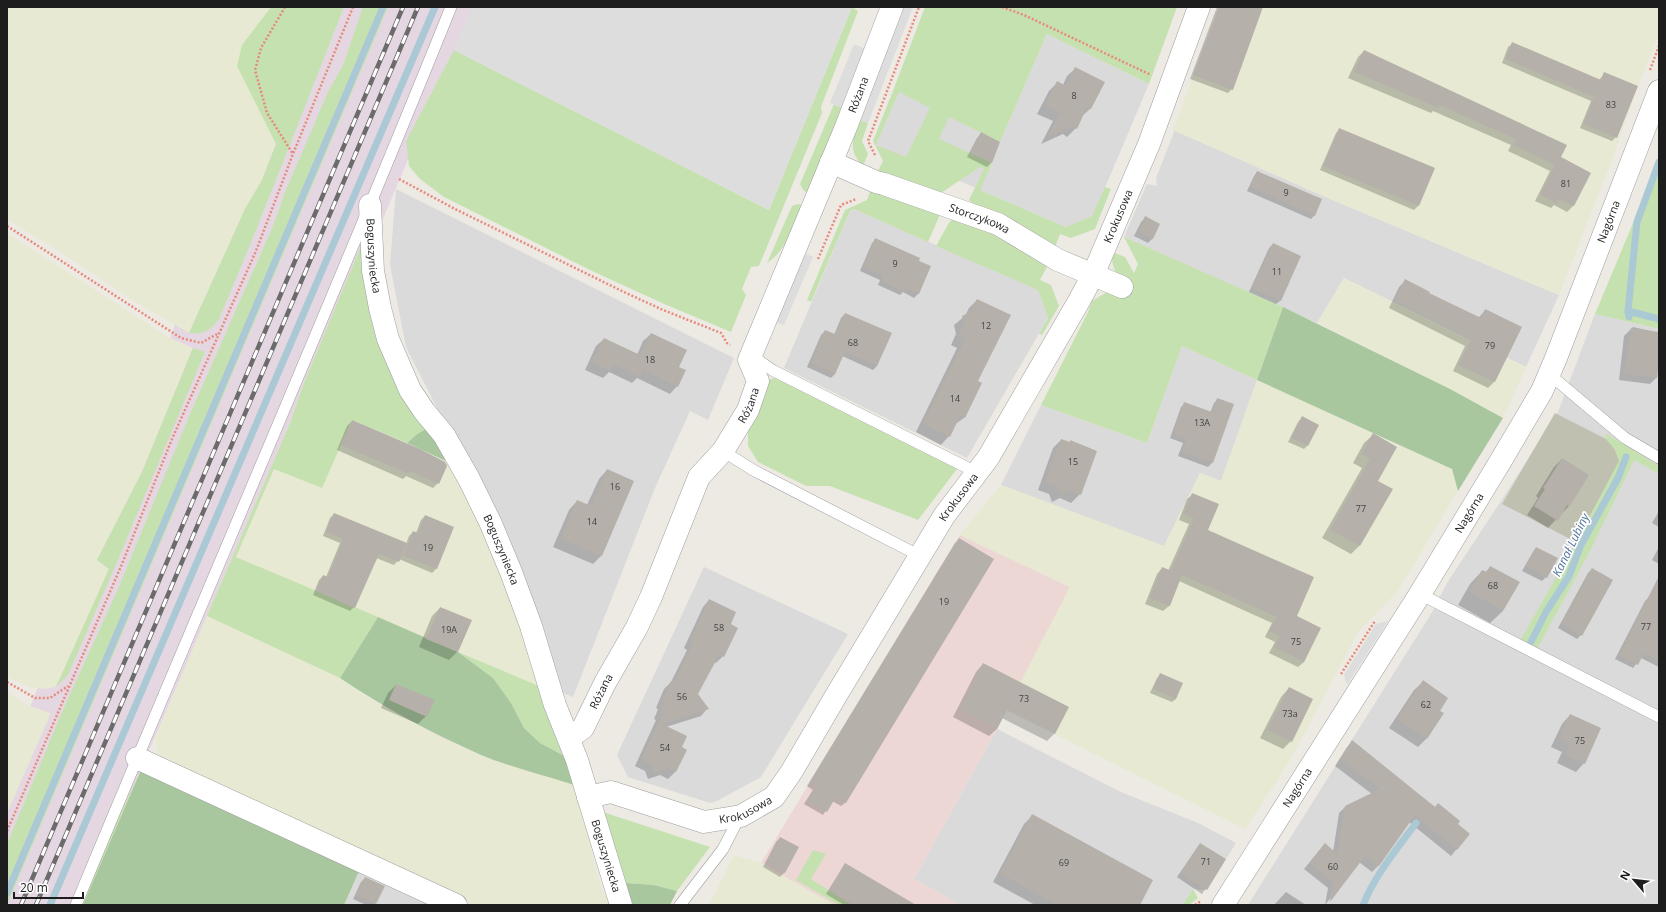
<svg xmlns="http://www.w3.org/2000/svg" width="1666" height="912" font-family="'Open Sans',sans-serif">
<rect width="100%" height="100%" fill="#edeae4"/>
<!-- residential -->
<g fill="#dbdada">
<path d="M1047 34 1149 84 1093 216 1066 227 876 145 899 92 1000 142Z"/>
<path d="M1173 130 1335 201 1559 295 1526 367 1344 278 1317 323 1124 237 1147 184 1157 186 1156 178 1174 132Z"/>
<path d="M396 189 734 358 708 420 690 411 655 488 573 697 558 691 529 589 406 347 390 265Z"/>
<path d="M854 209 1038 290 1048 318 967 458 784 368 850 211Z"/>
<path d="M1595 314 1659 329V905H1248L1431 614 1447 583 1499 504 1558 412Z"/>
<path d="M1182 346 1257 380 1221 481 1200 473 1164 546 1001 485 1041 405 1147 443Z"/>
<path d="M704 567 848 634 761 777 717 801 710 803 628 777 617 755Z"/>
<path d="M997 729 1121 792 1198 823 1236 843 1207 890 1193 889 1182 905H960L914 879Z"/>
<path d="M360 869 438 905H344Z"/>
</g>
<!-- commercial -->
<path fill="#ecd7d5" d="M960 535 1070 587 997 729 914 879 960 905H834L761 863Z"/>
<!-- industrial -->
<path fill="#e5d7e2" d="M327 7H473L359 275 353 271 304 383 290 423 83 905H7V761L100 540 176 322 248 174 283 111Z"/>
<!-- construction -->
<path fill="#c0c0b1" d="M1555 413 1606 439 1614 448 1620 461 1576 542 1502 504Z"/>
<!-- farmland -->
<g fill="#e7e9d2">
<path d="M7 7H271L242 45 276 144 262 180 245 209 189 333 132 300 82 266 7 219Z"/>
<path d="M1219 7H1659V34L1638 86 1610 165 1559 295 1335 201 1173 130Z"/>
<path d="M7 233 168 337 193 348 142 472 97 560 109 569 56 687 43 689 29 687 7 677Z"/>
<path d="M1344 278 1526 367 1503 418 1488 409 1318 323Z"/>
<path d="M1257 380 1452 469 1458 491 1398 591 1359 631 1289 762 1245 829 1006 710 1070 587 960 535 1001 485 1164 546 1200 473 1221 481Z"/>
<path d="M352 420 448 462 457 476 514 599 539 686 236 557 274 469 322 488Z"/>
<path d="M207 616 340 678 367 697 417 724 483 755 577 786 589 829 592 853 601 887 611 905H472L161 758 157 749 155 739Z"/>
<path d="M7 691 27 705 50 713 48 720 7 813Z"/>
<path d="M734 855 761 863 834 905H709Z"/>
</g>
<!-- grass -->
<g fill="#c6e1b0" fill-rule="evenodd">
<path d="M271 7H344C303 111 263 216 219 319 210 331 203 335 189 333L245 209 262 180 276 144 237 66 242 45Z"/>
<path d="M363 7H388L7 905V844L62 712 118 589 190 414 273 226 285 192 328 92 343 65Z"/>
<path d="M852 7 858 11 821 107 822 113 759 266 751 267 742 289 746 295 731 332 662 303 592 271 444 197 420 179 409 166 406 141 454 50 769 210Z"/>
<path d="M925 7H1177L1149 84 1047 34 1000 142 949 117 939 139 992 163 980 190 1066 227 1092 216 1105 187 1111 189 1095 229 1071 238 1060 234 1054 250 979 209 969 200 984 169 980 167 941 193 877 173 883 161 873 141 890 98H891V96ZM899 92 930 108 906 157 876 145Z"/>
<path d="M834 104 842 108 807 193 803 190 800 184Z"/>
<path d="M860 120 868 123 862 141 868 154 863 166C847 150 853 138 860 120Z"/>
<path d="M1659 161V329L1595 314Z"/>
<path d="M871 189 942 210 928 242 854 209 850 211 811 302 807 300 845 210 867 200Z"/>
<path d="M798 204 802 205C793 226 787 250 767 263L792 206Z"/>
<path d="M960 216 1049 263 1040 280 1051 285 1059 306 1042 335 1039 334 1048 318 1038 290 936 246 950 221Z"/>
<path d="M1124 237 1283 307 1257 380 1182 346 1147 443 1041 405 1088 312 1092 301 1107 292 1117 275 1113 265 1110 251 1125 257 1134 273 1138 264Z"/>
<path d="M364 239 427 428 416 435 407 443 352 420 322 488 274 469 236 557 378 617 340 678 207 616 290 423 304 383Z"/>
<path d="M193 348 205 352 117 562 68 675 56 687 109 569 97 560 142 472Z"/>
<path d="M775 378 957 469 918 520 830 486H806L758 462 748 446V430L763 381Z"/>
<path d="M1605 433 1659 466V474L1634 460 1590 551 1537 649 1520 641 1576 542 1619 461 1614 448 1606 439Z"/>
<path d="M458 652 539 686 568 758 540 743 524 728 511 703 493 678Z"/>
<path d="M141 770 83 905H80L108 840Z"/>
<path d="M603 812 710 847 677 891 654 885 626 883Z"/>
<path d="M813 850 826 854 811 879 852 905H839L796 880Z"/>
<path d="M1193 889 1198 898 1189 905H1182Z"/>
</g>
<!-- forest -->
<g fill="#a8c79e">
<path d="M1283 307 1450 389 1503 418 1458 491 1452 469 1257 380Z"/>
<path d="M427 428 448 462 407 443 416 435Z"/>
<path d="M378 617 458 652 493 678 511 703 524 728 540 743 568 758 577 786C547 776 510 767 481 755 432 733 384 708 340 678Z"/>
<path d="M141 770 360 869 344 905H83Z"/>
<path d="M626 883 654 885 677 891 670 905H632Z"/>
</g>
<!-- parking -->
<g fill="#ddd">
<path d="M472 7H852L769 210 454 50Z"/>
<path d="M903 7H913L868 123 860 120Z"/>
<path d="M854 44 866 49 842 108 830 103Z"/>
<path d="M804 253 813 257 784 325 776 322Z"/>
<path d="M1388 621 1347 685 1344 675 1376 624Z"/>
</g>
<!-- shadow -->
<g fill="#0003">
<path d="M1217 7H1262L1232 89 1228 93 1190 79Z"/>
<path d="M1512 44 1599 80 1605 73 1616 137 1612 141 1580 128 1591 101 1502 63 1508 47Z"/>
<path d="M1364 51 1590 173 1573 206 1567 212 1554 205 1551 208 1535 201 1550 171 1508 151 1511 145 1433 111 1431 113 1348 78 1358 57Z"/>
<path d="M1076 68 1103 82 1090 109 1081 117 1076 128 1067 137 1063 134 1041 144 1053 121 1037 114 1049 91 1057 83 1063 85 1067 76Z"/>
<path d="M1340 129 1434 168 1418 206 1414 210 1320 170 1336 133Z"/>
<path d="M981 134 999 143 991 163 987 167 967 157 977 138Z"/>
<path d="M1257 172 1315 215 1311 219 1247 191 1254 176Z"/>
<path d="M1145 218 1159 224 1152 239 1148 243 1134 236 1141 222Z"/>
<path d="M876 240 930 267 918 294 914 298 903 292 900 295 878 285 880 280 860 271 872 243Z"/>
<path d="M1273 244 1280 301 1276 304 1249 292 1269 248Z"/>
<path d="M1405 281 1428 294 1478 318 1486 310 1494 382 1488 388 1453 371 1465 346 1389 308 1399 287Z"/>
<path d="M977 300V381L981 383 964 418 954 425 949 436 941 445 916 432 957 348 951 345 956 334 954 325 965 316 969 308Z"/>
<path d="M845 314 890 334 877 366 873 370 842 356 835 374 831 378 807 367 821 335 825 331 834 335 841 318Z"/>
<path d="M1633 327 1659 333V360L1657 377 1650 384 1619 380 1624 336Z"/>
<path d="M651 334 678 368 677 386 670 394 637 378 632 383 609 372 603 378 585 370 596 346 604 339 637 355 643 341Z"/>
<path d="M1218 399 1233 404 1212 463 1208 467 1178 456 1183 443 1170 438 1181 407 1185 404 1210 413 1214 403Z"/>
<path d="M1302 418 1307 446 1304 449 1288 442 1298 422Z"/>
<path d="M352 421 438 483 433 488 406 476 403 479 337 450 347 426Z"/>
<path d="M1373 435 1377 481 1391 489 1359 546 1351 554 1322 538 1362 468 1353 463 1364 443Z"/>
<path d="M1061 440 1069 443 1071 441 1080 494 1071 503 1060 498 1052 502 1049 494 1038 490 1053 448Z"/>
<path d="M1562 459 1569 506 1548 528 1527 515 1538 498 1536 496 1554 467Z"/>
<path d="M607 470 632 481 601 556 593 564 553 547 569 510 577 501 587 505 599 479Z"/>
<path d="M1193 494 1207 530 1296 616 1320 628 1304 662 1298 667 1269 653 1275 642 1265 637 1272 623 1179 581 1169 606 1163 611 1145 604 1157 574 1162 568 1168 571 1189 524 1179 520 1187 499Z"/>
<path d="M1659 511V527L1652 523Z"/>
<path d="M334 514 406 544 409 536 413 532 416 533 421 520 425 516 453 528 436 569 432 573 399 559 394 565 376 558 354 607 350 611 313 595 319 580 323 576 326 577 340 543 323 536 330 518Z"/>
<path d="M959 539 993 560 845 803 841 806 832 801 823 815 804 804 813 790 807 786 955 543Z"/>
<path d="M1659 547V564L1652 560Z"/>
<path d="M1537 548 1546 577 1542 581 1522 571 1533 552Z"/>
<path d="M1490 567 1503 611 1490 623 1458 605 1470 584 1482 571 1485 573Z"/>
<path d="M1592 569 1581 635 1577 639 1558 628 1588 573Z"/>
<path d="M1649 597 1659 602V667L1641 658 1633 668 1615 659 1645 601Z"/>
<path d="M709 600 729 624 723 656 716 663 714 662 697 694 707 709 701 716 666 727 681 747 686 750 675 772 668 779 660 775 648 779 645 771 635 766 656 720 654 719 658 709 656 708 664 689 671 682 687 650 684 648 703 607Z"/>
<path d="M440 608 471 621 457 652 449 660 419 647 432 616Z"/>
<path d="M983 664 1055 733 1047 741 1002 718 997 729 989 736 953 717 976 672Z"/>
<path d="M1161 674 1176 699 1172 702 1150 693 1157 678Z"/>
<path d="M1423 682 1439 711 1443 714 1426 739 1418 747 1389 728 1414 690Z"/>
<path d="M396 685 426 716 418 724 381 708 388 693Z"/>
<path d="M1289 688 1291 741 1283 749 1260 738 1281 697Z"/>
<path d="M1570 715 1584 763 1576 772 1557 763 1562 752 1551 747 1562 724Z"/>
<path d="M1352 742 1469 834 1451 856 1409 822 1378 866 1372 872 1359 862 1325 905 1328 888 1304 869 1325 844 1333 852 1339 813 1346 806 1372 794 1335 766 1347 747Z"/>
<path d="M1032 816 1139 905H1035L993 882 1024 824Z"/>
<path d="M780 838 798 848 784 873 780 877 763 867 776 842Z"/>
<path d="M1200 844 1225 860 1202 894 1177 877Z"/>
<path d="M845 864 899 905H844L826 894Z"/>
<path d="M365 878 375 903 374 905H366L353 899 361 882Z"/>
<path d="M1286 892 1306 905H1274Z"/>
</g>
<g fill="none" stroke-linecap="round" stroke-linejoin="round">
<!-- stream -->
<g stroke="#aac9d5" stroke-width="7">
<path d="M1628 311 1659 319"/>
<path d="M1629 317 1628 311 1637 222 1659 162"/>
<path d="M1531 642 1546 612 1569 576 1581 545 1618 478 1626 457"/>
<path d="M7 893 383 7"/>
<path d="M50 905 435 7"/>
<path d="M1363 905C1375 875 1397 849 1416 823"/>
</g>
</g>
<!-- building -->
<g fill="#b6b0aa">
<path d="M1219 7H1263L1233 90 1193 75Z"/>
<path d="M1512 42 1601 80 1604 72 1638 86 1617 138 1583 124 1594 97 1505 59Z"/>
<path d="M1364 50 1567 145 1561 157 1591 173 1574 206 1559 199 1557 203 1540 195 1555 165 1513 145 1516 139 1439 105 1438 108 1354 72Z"/>
<path d="M1075 67 1105 82 1091 109 1087 107 1077 129 1072 126 1048 137 1060 113 1045 105 1057 81 1066 86Z"/>
<path d="M1339 128 1435 168 1419 206 1323 166Z"/>
<path d="M981 132 1000 142 992 163 970 153Z"/>
<path d="M1257 171 1322 199 1315 216 1250 187Z"/>
<path d="M1145 216 1160 224 1153 239 1138 232Z"/>
<path d="M875 238 920 258 919 261 931 266 919 294 906 289 905 292 881 281 883 276 863 267Z"/>
<path d="M1273 243 1301 256 1281 301 1252 288Z"/>
<path d="M1405 279 1430 292 1429 293 1481 318 1485 309 1522 327 1495 382 1458 365 1471 339 1394 301Z"/>
<path d="M977 299 1011 315 978 381 982 383 965 418 960 416 950 437 923 424 965 339 958 336 964 325 962 316 970 312Z"/>
<path d="M845 313 892 333 877 366 845 352 835 374 811 363 825 330 835 334Z"/>
<path d="M1631 328 1659 332 1656 349 1659 350 1657 378 1624 374Z"/>
<path d="M651 333 687 350 679 367 686 370 678 387 643 370 640 377 614 364 611 371 592 362 604 338 640 355Z"/>
<path d="M1217 398 1234 404 1213 463 1182 452 1187 439 1173 434 1184 402 1212 412Z"/>
<path d="M1302 416 1319 425 1308 446 1291 438Z"/>
<path d="M352 420 420 449 445 462 447 466 439 484 410 471 409 474 341 445Z"/>
<path d="M1373 433 1397 447 1378 481 1393 489 1360 546 1330 530 1370 459 1361 454Z"/>
<path d="M1061 439 1070 442V440L1097 451 1081 495 1069 490 1061 495 1057 486 1045 482Z"/>
<path d="M1562 458 1589 475 1570 506 1567 505 1558 521 1534 506 1545 489 1543 488Z"/>
<path d="M607 469 634 481 602 556 561 539 577 500 591 506Z"/>
<path d="M1192 493 1219 504 1208 530 1314 577 1297 616 1321 628 1304 662 1274 647 1280 636 1269 631 1277 617 1182 575 1170 606 1149 598 1162 567 1182 575 1171 570 1194 519 1183 514Z"/>
<path d="M334 513 407 543 399 562 379 554 355 608 316 591 323 575 328 577 343 539 326 532Z"/>
<path d="M425 515 454 527 437 569 403 556 413 531 418 533Z"/>
<path d="M959 538 994 559 846 803 836 797 827 812 807 800 816 785 810 782Z"/>
<path d="M1536 547 1558 558 1547 578 1525 566Z"/>
<path d="M1490 566 1520 582 1503 611 1470 592 1482 570 1487 572Z"/>
<path d="M1592 568 1613 580 1582 636 1561 624Z"/>
<path d="M1659 576V661L1644 653 1638 665 1619 655Z"/>
<path d="M709 599 736 612 731 624 738 628 724 657 719 655 698 694 709 709 662 724 687 736 682 747 687 750 676 772 668 768 654 773 652 765 641 759 663 713 660 712 664 702 662 701 671 681 674 682 693 643 690 641Z"/>
<path d="M440 607 472 620 458 652 426 639Z"/>
<path d="M983 663 1069 707 1055 734 1007 710 997 729 960 709Z"/>
<path d="M1160 673 1183 683 1176 699 1153 689Z"/>
<path d="M1423 680 1448 698 1440 711 1444 713 1427 739 1397 719Z"/>
<path d="M396 684 435 700 427 717 389 700Z"/>
<path d="M1289 687 1313 699 1292 742 1267 730Z"/>
<path d="M1570 714 1601 728 1585 764 1565 755 1570 744 1559 739Z"/>
<path d="M1352 740 1435 807 1438 803 1460 821 1458 824 1470 834 1457 850 1415 815 1379 866 1365 856 1330 902 1333 882 1309 863 1325 843 1337 854 1345 806 1380 789 1340 759Z"/>
<path d="M1032 814 1153 880 1140 905H1057L1000 873Z"/>
<path d="M780 837 799 847 785 873 766 862Z"/>
<path d="M1200 843 1226 859 1207 890 1180 873Z"/>
<path d="M845 863 916 905H855L829 890Z"/>
<path d="M365 877 385 886 376 904 356 895Z"/>
</g>
<g fill="none" stroke-linecap="round" stroke-linejoin="round">
<defs>
<g id="service">
<path d="M751 355 772 370 978 473"/>
<path d="M1549 374 1625 438 1659 458"/>
<path d="M723 451 753 470 920 556"/>
<path d="M1420 594 1659 717"/>
<path d="M76 905C200 605 330 308 451 7"/>
<path d="M680 905 723 849 740 816"/>
</g>
<g id="minor">
<path id="s1" d="M831 162 876 182 884 184 998 224 1058 260 1122 287"/>
<path id="s2" d="M370 205 373 271 380 308 388 339 410 390 424 411 444 435 469 479 491 524 511 572 531 626 555 705 577 760 621 905"/>
<path id="s3" d="M569 738 583 728 605 683 637 627 651 597 699 477 723 451 748 410 758 381 749 360 751 355 846 127 892 7"/>
<path d="M137 758 456 905"/>
<path id="s4" d="M588 797 611 792 704 822 741 816 774 797 792 771 834 699 944 516 988 458 1079 301 1093 275 1149 144 1199 7"/>
<path id="s5" d="M1223 905 1420 594 1500 462 1542 391 1556 358 1659 91"/>
</g>
</defs>
<!-- service casing -->
<use href="#service" stroke="#9e9e9e" stroke-width="12"/>
<!-- minor casing -->
<use href="#minor" stroke="#9e9e9e" stroke-width="23"/>
<!-- path -->
<g stroke="#e88a7b" stroke-width="2.5" stroke-dasharray="2 2" stroke-linecap="butt">
<path d="M285 7 261 48 255 70 267 113 293 154"/>
<path d="M1002 7 1024 15 1151 75"/>
<path d="M1650 70 1659 46"/>
<path d="M875 155 868 141 919 7"/>
<path d="M399 179 455 209 624 292 663 310 721 333 727 343 730 345"/>
<path d="M7 226 181 338 201 343 219 333"/>
<path d="M818 259 841 205 856 199"/>
<path d="M1341 674 1375 621"/>
<path d="M7 682 35 698H50L68 686"/>
<path d="M7 831 122 564 172 439 256 251 293 154 353 7"/>
<path d="M1195 905 1201 901"/>
</g>
<!-- service -->
<use href="#service" stroke="#fff" stroke-width="11"/>
<!-- minor -->
<use href="#minor" stroke="#fff" stroke-width="22"/>
<defs>
<g id="rail">
<path d="M21 905 403 7"/>
<path d="M36 905 418 7"/>
</g>
</defs>
<!-- rail casing -->
<use href="#rail" stroke="#6b6b6b" stroke-width="4.5"/>
<!-- rail -->
<use href="#rail" stroke="#fff" stroke-width="3" stroke-dasharray="9" stroke-linecap="butt"/>
</g>
<g text-anchor="middle" stroke-width="3.5" stroke-linejoin="round" paint-order="stroke">
<!-- number labels -->
<g font-size="9" fill="#434240">
<text x="1074" y="99">8</text>
<text x="1611" y="108">83</text>
<text x="1566" y="187">81</text>
<text x="1286" y="196">9</text>
<text x="895" y="267">9</text>
<text x="1277" y="275">11</text>
<text x="986" y="329">12</text>
<text x="853" y="346">68</text>
<text x="1490" y="349">79</text>
<text x="650" y="363">18</text>
<text x="955" y="402">14</text>
<text x="1202" y="426">13A</text>
<text x="1073" y="465">15</text>
<text x="615" y="490">16</text>
<text x="1361" y="512">77</text>
<text x="592" y="525">14</text>
<text x="428" y="551">19</text>
<text x="1493" y="589">68</text>
<text x="944" y="605">19</text>
<text x="1646" y="630">77</text>
<text x="719" y="631">58</text>
<text x="449" y="633">19A</text>
<text x="1296" y="645">75</text>
<text x="682" y="700">56</text>
<text x="1024" y="702">73</text>
<text x="1426" y="708">62</text>
<text x="1290" y="717">73a</text>
<text x="1580" y="744">75</text>
<text x="665" y="751">54</text>
<text x="1206" y="865">71</text>
<text x="1064" y="866">69</text>
<text x="1333" y="870">60</text>
</g>
<!-- street labels -->
<g font-size="11" fill="#1d1d1d" stroke="#fff">
<text dy="4" stroke="none"><textPath href="#s3" startOffset="718">Różana</textPath></text>
<text dy="4" stroke="none"><textPath href="#s4" startOffset="873">Krokusowa</textPath></text>
<text dy="4" stroke="none"><textPath href="#s1" startOffset="159">Storczykowa</textPath></text>
<text dy="4" stroke="none"><textPath href="#s5" startOffset="787">Nagórna</textPath></text>
<text dy="4" stroke="none"><textPath href="#s2" startOffset="51">Boguszyniecka</textPath></text>
<text dy="4" stroke="none"><textPath href="#s3" startOffset="382">Różana</textPath></text>
<text dy="4" stroke="none"><textPath href="#s4" startOffset="549">Krokusowa</textPath></text>
<text dy="4" stroke="none"><textPath href="#s5" startOffset="463">Nagórna</textPath></text>
<text dy="4" stroke="none"><textPath href="#s2" startOffset="376">Boguszyniecka</textPath></text>
<text dy="4" stroke="none"><textPath href="#s3" startOffset="58">Różana</textPath></text>
<text dy="4" stroke="none"><textPath href="#s5" startOffset="139">Nagórna</textPath></text>
<text dy="4" stroke="none"><textPath href="#s4" startOffset="165">Krokusowa</textPath></text>
<text dy="4" stroke="none"><textPath href="#s2" startOffset="700">Boguszyniecka</textPath></text>
</g>
<!-- water labels -->
<g font-size="12" font-style="italic" fill="#5678a0" stroke="#fff">
<text transform="translate(1571 545) rotate(-64)" y="4">Kanał Lubiny</text>
</g>
</g>
<!-- border -->
<rect width="1666" height="912" fill="none" stroke="#1d1d1d" stroke-width="16"/>
<!-- north arrow -->
<g transform="translate(1634 880) rotate(298)" stroke="#ffffff" stroke-width="3" paint-order="stroke">
<path d="M0-3L7 15L0 10L-7 15Z" fill="#1d1d1d"/>
<text y="-6" font-size="11" font-weight="bold" text-anchor="middle" fill="#1d1d1d">N</text>
</g>
<!-- scale -->
<path d="M14 892v6h69v-6" fill="none" stroke="#1d1d1d" stroke-width="2"/>
<text x="20" y="892" font-size="12" fill="#1d1d1d" stroke="#ffffff" stroke-width="3" paint-order="stroke">20 m</text>
</svg>
